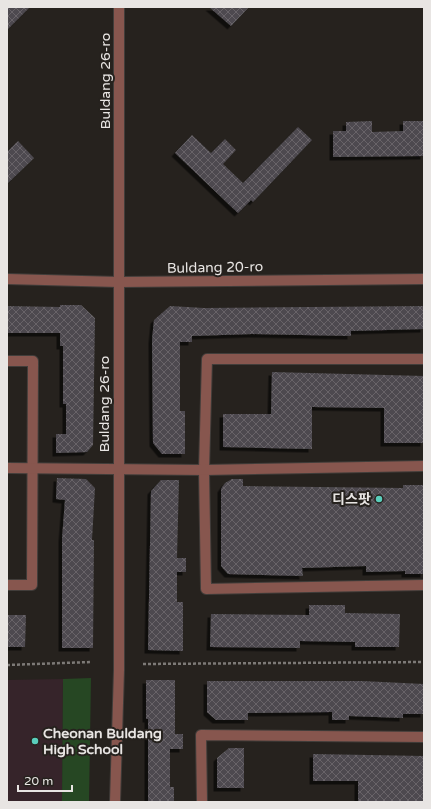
<svg xmlns="http://www.w3.org/2000/svg" width="431" height="809" font-family="'Varela Round','Noto Sans KR',sans-serif">
<defs>
<pattern id="building-cross-hatch" width="8" height="8" patternUnits="userSpaceOnUse"><rect width="8" height="8" fill="#4d4a4f"/><path d="M0 0l8 8M0 8l8-8" fill="none" stroke="#676468"/></pattern>
<filter id="shadow"><feDropShadow dx="-3.5" dy="3.5" stdDeviation="0" flood-color="#0009"/></filter>
</defs>
<rect width="100%" height="100%" fill="#26221e"/>
<!-- education -->
<path fill="#36242a" d="M63 679 62 802H7V680Z"/>
<!-- grass -->
<path fill="#264723" d="M91 678 89 802H62L63 679Z"/>
<!-- building -->
<g fill="url(#building-cross-hatch)" filter="url(#shadow)">
<path d="M7 7H30L7 30Z"/>
<path d="M209 7H249L231 26Z"/>
<path d="M372 121V132L403 131V121H424V156L333 157V131H346V122Z"/>
<path d="M298 127 312 140 253 202 251 200 238 213 175 153 192 135 211 153 225 139 236 150 223 164 243 183Z"/>
<path d="M18 141 34 158 7 184V152Z"/>
<path d="M60 305H81L95 318 93 445 87 452 56 453V434H66V404H63V346H60V333H7V306L60 307Z"/>
<path d="M170 306 204 308 424 306V329L351 331V336L252 334 192 336V342H180V411H185V454H162L153 443 152 340 154 320Z"/>
<path d="M272 372 424 376V443H384V408L312 407V449L223 447V414H271Z"/>
<path d="M57 478 86 479 95 488 92 540H94L93 648H62V539L65 500 56 499Z"/>
<path d="M232 479H243V486L403 488V485H424V574H405V571L366 572V566L302 568 303 576 228 574 221 566V489L225 483Z"/>
<path d="M161 480H179L177 558H186V572H177V602H183V651L148 650 151 491Z"/>
<path d="M309 605H345V613L400 614 399 647H355V642L300 641V648L210 647 211 614 309 615Z"/>
<path d="M7 615H26L25 647H7Z"/>
<path d="M146 680H175V734H183V749H170V787H174V802H148V719H146Z"/>
<path d="M207 681H362L424 684V714H403V718L349 716V720H332V712L248 713V720H216L207 712Z"/>
<path d="M229 748H244V788H217V758Z"/>
<path d="M313 754 424 756V802H358V781H313Z"/>
</g>
<g fill="none" stroke-linecap="round" stroke-linejoin="round">
<defs>
<g id="minor">
<path d="M7 279 119 282 424 279"/>
<path d="M424 359H207L204 470 206 589 424 585"/>
<path d="M7 361H33L32 585H7"/>
<path d="M7 468 204 470 424 466"/>
<path d="M115 802 119 670V7"/>
<path d="M202 802 201 735 424 737"/>
</g>
</defs>
<!-- minor casing -->
<use href="#minor" stroke="#413d3a" stroke-width="12"/>
<!-- path -->
<g stroke="#7d7a77" stroke-width="2.5" stroke-dasharray="3 2" stroke-linecap="butt">
<path d="M143 664 424 662"/>
<path d="M7 665 91 662"/>
</g>
<!-- minor -->
<use href="#minor" stroke="#87564e" stroke-width="10"/>
</g>
<!-- markers -->
<g fill="#5acebc" stroke="#26221e" stroke-width="1.5">
<circle cx="379" cy="499" r="4"/>
<circle cx="35" cy="741" r="4"/>
</g>
<g text-anchor="middle" stroke-width="4" stroke-linejoin="round" paint-order="stroke">
<!-- street labels -->
<g font-size="14" fill="#e8e5e3" stroke="#26221e">
<text transform="translate(105 81) rotate(-90)" y="5">Buldang 26-ro</text>
<text transform="translate(215 267) rotate(-1)" y="5">Buldang 20-ro</text>
<text transform="translate(104 404) rotate(-90)" y="5">Buldang 26-ro</text>
</g>
<!-- poi labels -->
<g font-size="14" font-weight="bold" fill="#e8e5e3" stroke="#26221e" text-anchor="end">
<text x="371" y="504">디스팟</text>
<text x="43" y="738" text-anchor="start">Cheonan Buldang<tspan x="43" dy="16">High School</tspan></text>
</g>
</g>
<!-- border -->
<rect width="431" height="809" fill="none" stroke="#e8e5e3" stroke-width="16"/>
<!-- scale -->
<path d="M18 785v6h54v-6" fill="none" stroke="#e8e5e3" stroke-width="2"/>
<text x="24" y="785" font-size="12" fill="#e8e5e3" stroke="#26221e" stroke-width="3" paint-order="stroke">20 m</text>
</svg>
